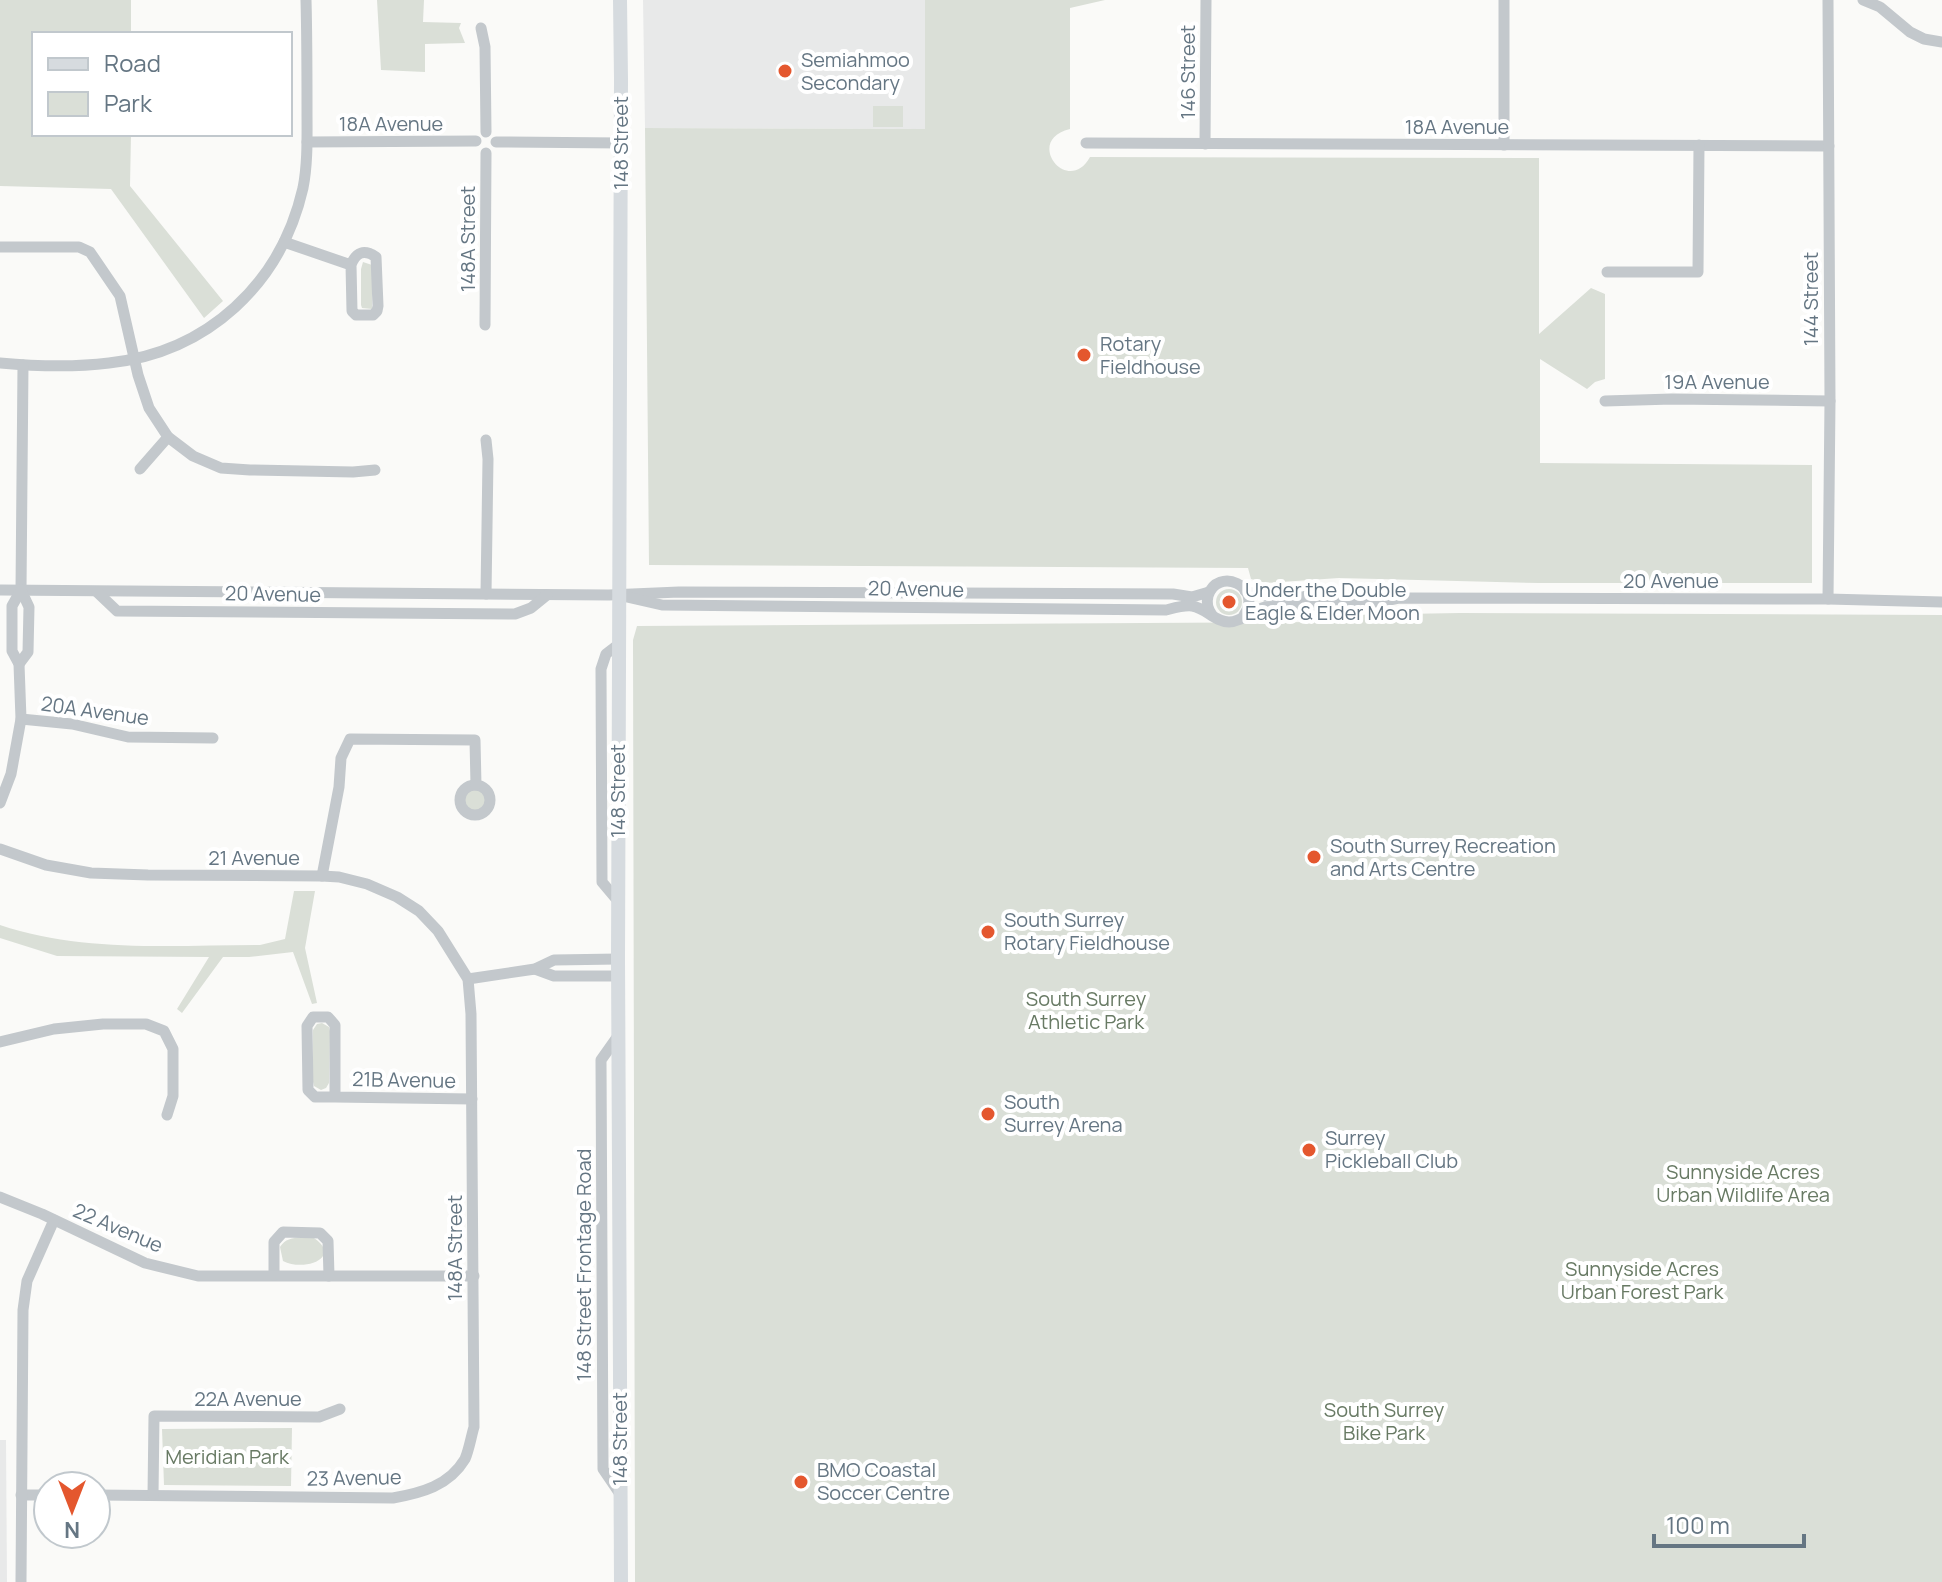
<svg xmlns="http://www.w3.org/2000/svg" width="1942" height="1582" font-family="Manrope,sans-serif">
<rect width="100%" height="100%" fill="#fafaf8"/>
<!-- built -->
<g fill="#e8e9e9">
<path d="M643 0H925L926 129 645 128Z"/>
<path d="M0 1440H6L7 1582H0Z"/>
</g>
<!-- green -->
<g fill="#dadfd7">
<path d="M0 0H131V34H34V134H131L130 186 223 301 204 318 111 189 0 186Z"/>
<path d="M377 0H424L423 22 461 23 459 28 465 43 425 44V72L381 70Z"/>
<path d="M925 0H1105L1070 8V129C1023 140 1068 197 1090 157L1539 158V334L1591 288 1605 294V379L1595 382 1587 389 1540 359V463L1812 465V583H1539L1339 578 1265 583 1251 579 1248 568 649 565 645 128 925 129Z"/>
<rect x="873" y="106" width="30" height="21"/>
<path d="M363 262 372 265V309L362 308 361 305V269Z"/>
<circle cx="1229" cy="602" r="13"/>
<path d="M1460 613 1942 615V1582H635L633 640 637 626 1327 622 1346 615Z"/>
<circle cx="475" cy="801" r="11"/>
<path d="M294 891H315L305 948 317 1003 312 1004 293 952 249 957H223L182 1013 177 1009 209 957 57 956 0 938V925C83 953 174 945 260 945L285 939Z"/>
<path d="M322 1023 329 1027 330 1031 329 1083 326 1088 321 1090 314 1086 313 1082V1030L317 1024Z"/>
<path d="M314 1238C343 1258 304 1272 283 1261L280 1247C287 1235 301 1238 314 1238Z"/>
<path d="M292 1428 291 1486 164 1485 162 1429Z"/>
</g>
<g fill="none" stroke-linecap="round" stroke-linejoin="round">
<!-- minor -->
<g stroke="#c3c8cc" stroke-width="11">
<path d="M1504 0V145"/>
<path d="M1863 0 1880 7 1910 32 1924 39 1942 42"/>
<path d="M481 28 485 47 486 132"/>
<path d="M307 142 476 141"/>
<path d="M496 142 621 143"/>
<path d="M1086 143 1829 146"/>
<path d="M1205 144 1206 0"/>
<path d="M284 242 351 265 352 311 356 315H373L377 311 378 306 376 257C364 249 356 252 351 265"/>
<path d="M0 247H79L90 252 120 296 138 375 149 408 168 437 193 456 221 468 250 470 353 472 375 470"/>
<path d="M1607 272H1698L1699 145"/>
<path d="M485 325 486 153"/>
<path d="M0 363C33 366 77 367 109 363 208 352 281 284 303 188 308 163 307 135 307 109 307 73 307 36 306 0"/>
<path d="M1605 401 1672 399 1830 401"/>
<path d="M486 440 488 459 486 594"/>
<path d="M140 469 168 437"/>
<path d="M0 590 609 595 679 592 1173 594 1192 597 1209 592"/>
<path d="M1245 591 1265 596 1384 594"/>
<path d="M97 592 117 611 515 614 531 608 547 595"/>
<path d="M618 595 662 605 1166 610C1174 608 1184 605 1192 606 1206 608 1215 622 1229 622 1241 622 1253 610 1265 607 1309 604 1357 608 1400 598L1828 599 1942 602"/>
<path d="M1828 599 1830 401 1828 0"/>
<path d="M1212 615C1208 609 1206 604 1208 596 1217 566 1264 586 1244 615"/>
<path d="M19 664 28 652 29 607 21 590 23 365"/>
<path d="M21 719 72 724 128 737 213 738"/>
<circle cx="475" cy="800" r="15"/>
<path d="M0 803 11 774 21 719 19 664 12 651V606L21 590"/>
<path d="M0 849 46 865 91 873 148 875 322 876 339 877 367 884 397 897 419 911 438 931 468 979 471 1014 474 1427C471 1437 469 1450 465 1459 449 1486 421 1493 393 1498L96 1495"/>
<path d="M322 876 339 787 341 758 350 739 475 740 476 785"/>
<path d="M618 901 602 882 601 669 606 654 619 644"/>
<path d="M535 969 554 976H618"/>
<path d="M468 979 535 969 554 960 618 959"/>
<path d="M618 1036 601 1060 603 1469 620 1494"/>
<path d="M0 1042 54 1029 103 1024H146L164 1031 173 1049V1096L167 1115"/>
<path d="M335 1097H315L308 1090 307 1026 313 1017H328L335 1025V1097L472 1099"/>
<path d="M0 1197 42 1214 145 1263 198 1276H474"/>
<path d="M274 1275V1242L283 1232 320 1233 328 1241 329 1276"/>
<path d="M21 1495H48"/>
<path d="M153 1495 154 1416 319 1417 340 1409"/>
<path d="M21 1582 23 1310 27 1281 54 1220"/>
</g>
<!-- major -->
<path stroke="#d6dbdf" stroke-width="14" d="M620 0 621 79 618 959 621 1582"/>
</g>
<!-- markers -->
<g fill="#e4572e" stroke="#fff" stroke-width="3">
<circle cx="785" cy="71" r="8"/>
<circle cx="1084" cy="355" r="8"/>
<circle cx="1229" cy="602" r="8"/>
<circle cx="1314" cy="857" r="8"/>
<circle cx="988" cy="932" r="8"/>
<circle cx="988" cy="1114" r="8"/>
<circle cx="1309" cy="1150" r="8"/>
<circle cx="801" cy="1482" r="8"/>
</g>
<g text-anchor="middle" stroke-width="8" stroke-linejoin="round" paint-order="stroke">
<!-- poi labels -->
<g font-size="20" fill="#657683" stroke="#fff" text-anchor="start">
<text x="801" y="67">Semiahmoo<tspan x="801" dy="23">Secondary</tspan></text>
<text x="1100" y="351">Rotary<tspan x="1100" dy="23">Fieldhouse</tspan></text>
<text x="1245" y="597">Under the Double<tspan x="1245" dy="23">Eagle &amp; Elder Moon</tspan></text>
<text x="1330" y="853">South Surrey Recreation<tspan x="1330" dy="23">and Arts Centre</tspan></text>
<text x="1004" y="927">South Surrey<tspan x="1004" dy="23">Rotary Fieldhouse</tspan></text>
<text x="1004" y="1109">South<tspan x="1004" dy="23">Surrey Arena</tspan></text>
<text x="1325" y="1145">Surrey<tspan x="1325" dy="23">Pickleball Club</tspan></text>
<text x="817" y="1477">BMO Coastal<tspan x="817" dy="23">Soccer Centre</tspan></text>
</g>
<!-- street labels -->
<g font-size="20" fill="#657683" stroke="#fff">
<text transform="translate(1188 72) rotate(-90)" y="7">146 Street</text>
<text x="391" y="131">18A Avenue</text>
<text x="1457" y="134">18A Avenue</text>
<text transform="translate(621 143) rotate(-90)" y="7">148 Street</text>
<text transform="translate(468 239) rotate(-90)" y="7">148A Street</text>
<text transform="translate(1811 299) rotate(-90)" y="7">144 Street</text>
<text x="1717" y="389">19A Avenue</text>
<text x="1671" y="588">20 Avenue</text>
<text transform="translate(916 589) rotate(1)" y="7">20 Avenue</text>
<text transform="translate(273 594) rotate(1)" y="7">20 Avenue</text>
<text transform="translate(95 711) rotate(8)" y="7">20A Avenue</text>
<text transform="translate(618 791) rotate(-90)" y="7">148 Street</text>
<text x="254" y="865">21 Avenue</text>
<text transform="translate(404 1080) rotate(1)" y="7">21B Avenue</text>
<text transform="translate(118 1228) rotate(23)" y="7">22 Avenue</text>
<text transform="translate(455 1248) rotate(-90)" y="7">148A Street</text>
<text transform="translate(584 1265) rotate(-90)" y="7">148 Street Frontage Road</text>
<text x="248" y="1406">22A Avenue</text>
<text transform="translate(620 1439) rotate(-90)" y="7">148 Street</text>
<text transform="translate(354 1478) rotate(-1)" y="7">23 Avenue</text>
</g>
<!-- park labels -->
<g font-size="20" fill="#687a64" stroke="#fff">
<text x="1086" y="1006">South Surrey<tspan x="1086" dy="23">Athletic Park</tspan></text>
<text x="1743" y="1179">Sunnyside Acres<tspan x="1743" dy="23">Urban Wildlife Area</tspan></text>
<text x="1642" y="1276">Sunnyside Acres<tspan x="1642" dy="23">Urban Forest Park</tspan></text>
<text x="1384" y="1417">South Surrey<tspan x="1384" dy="23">Bike Park</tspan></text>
<text x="227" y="1464">Meridian Park</text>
</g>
</g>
<!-- legend -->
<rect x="32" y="32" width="260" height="104" fill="#ffffff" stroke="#c1c8cd" stroke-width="2"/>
<rect x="48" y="58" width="40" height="12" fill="#d6dbdf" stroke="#c1c8cd" stroke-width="2"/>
<text x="104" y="72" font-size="24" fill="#657683">Road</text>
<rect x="48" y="92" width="40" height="24" fill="#dadfd7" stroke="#c1c8cd" stroke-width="2"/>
<text x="104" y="112" font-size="24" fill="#657683">Park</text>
<!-- north arrow -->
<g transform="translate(72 1510) rotate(180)"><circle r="38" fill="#ffffff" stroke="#c1c8cd" stroke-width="2"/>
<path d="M0-6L14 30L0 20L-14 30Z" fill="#e4572e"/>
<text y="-12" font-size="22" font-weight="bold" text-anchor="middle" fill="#657683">N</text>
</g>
<!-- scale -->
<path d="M1654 1534v12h150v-12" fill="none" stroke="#657683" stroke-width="4"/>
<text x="1666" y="1534" font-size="24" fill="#657683" stroke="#ffffff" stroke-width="6" paint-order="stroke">100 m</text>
</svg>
